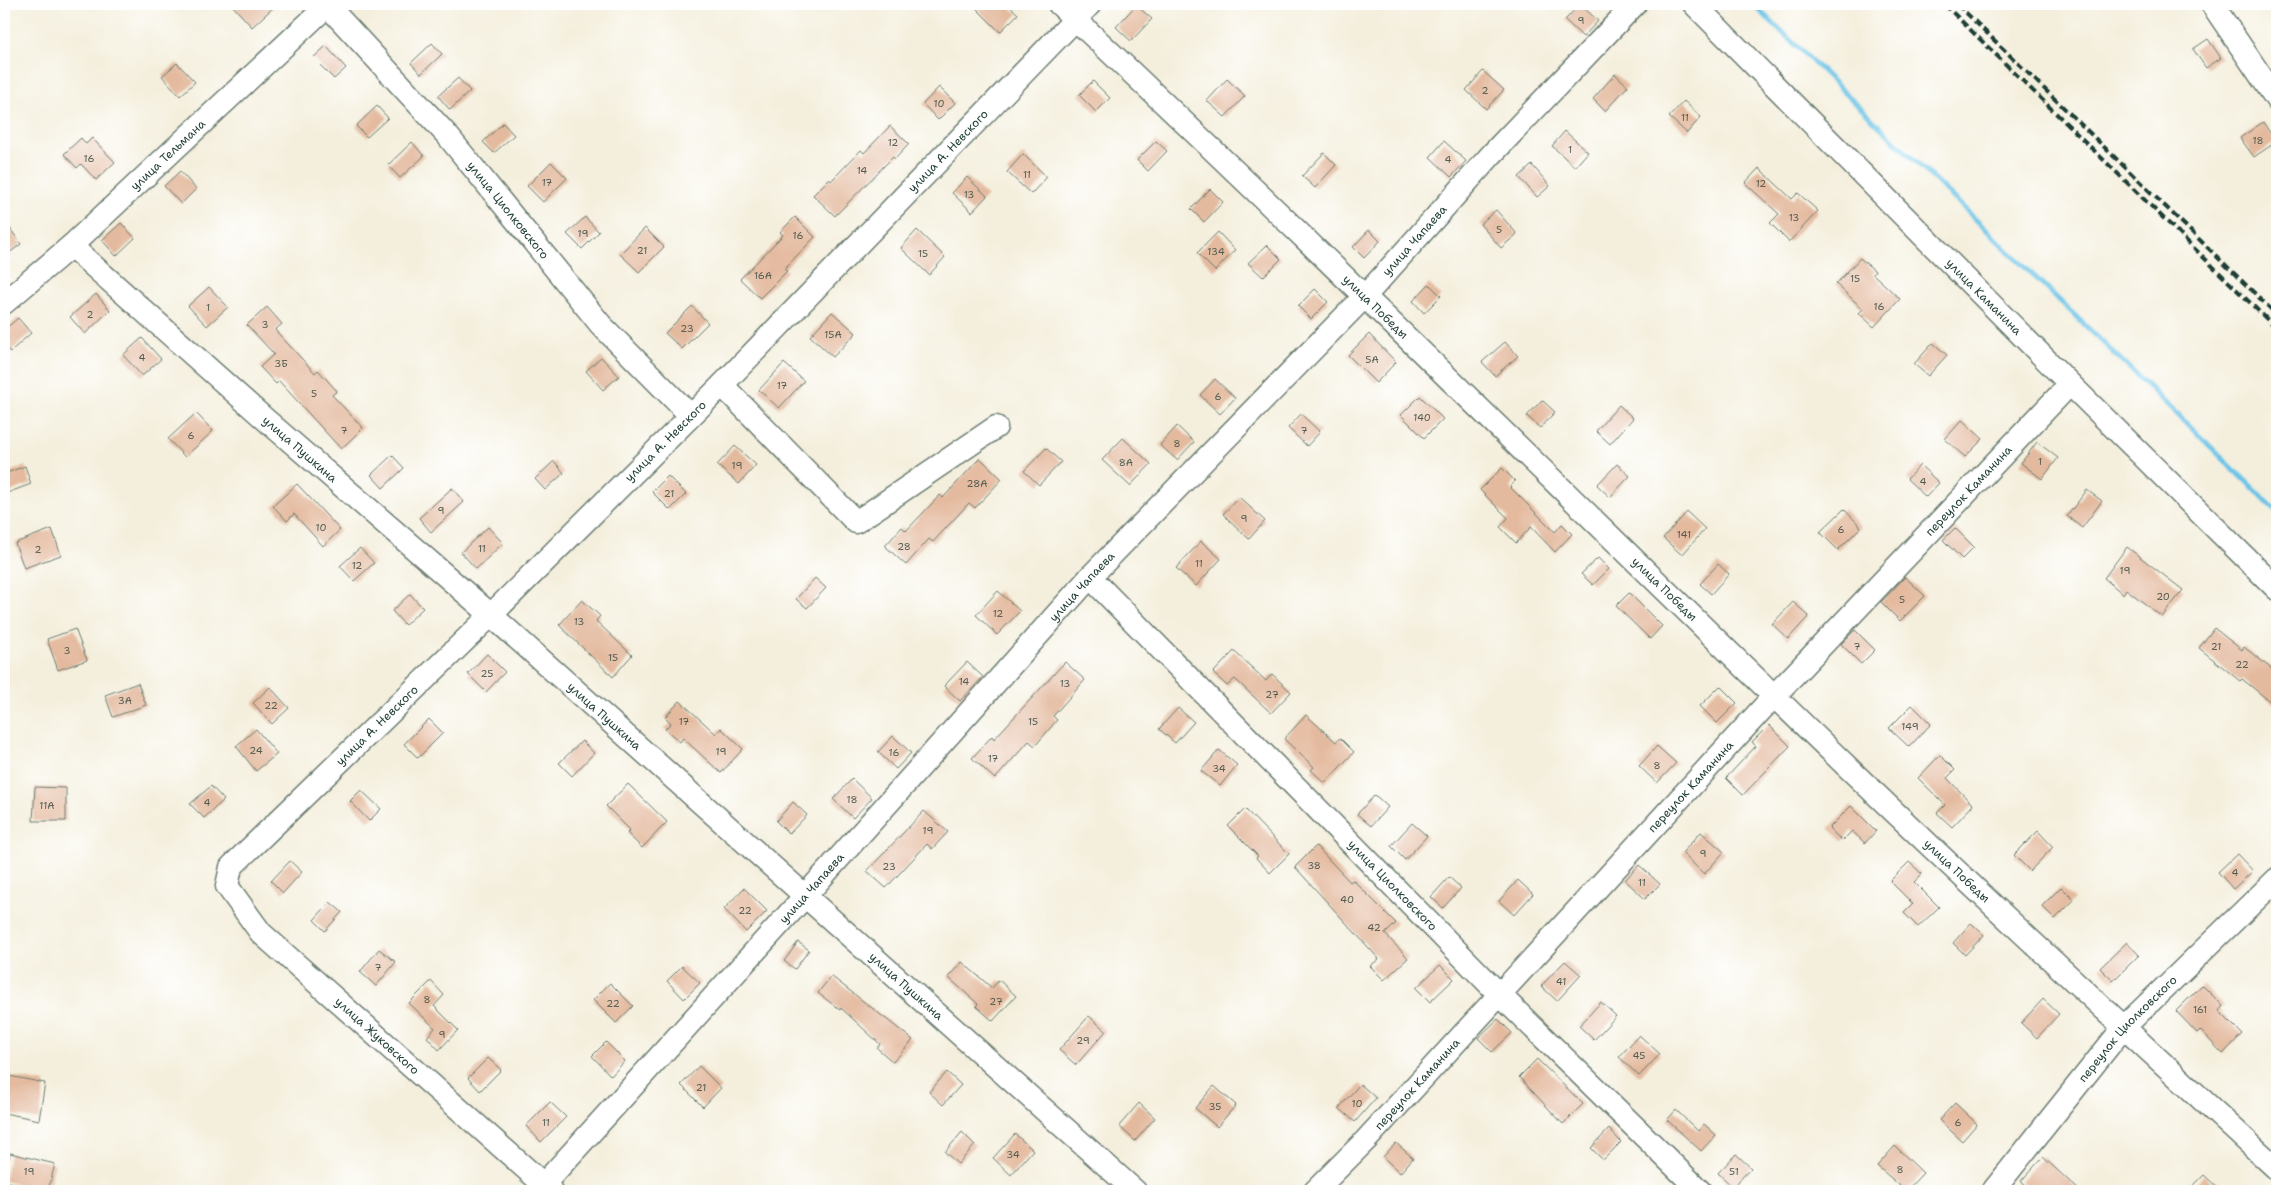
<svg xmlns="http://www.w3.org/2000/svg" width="2281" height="1195" font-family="'Shantell Sans',sans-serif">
<rect width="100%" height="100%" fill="#fff"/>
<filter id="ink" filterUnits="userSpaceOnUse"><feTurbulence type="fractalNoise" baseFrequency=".02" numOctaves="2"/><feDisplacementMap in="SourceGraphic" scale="10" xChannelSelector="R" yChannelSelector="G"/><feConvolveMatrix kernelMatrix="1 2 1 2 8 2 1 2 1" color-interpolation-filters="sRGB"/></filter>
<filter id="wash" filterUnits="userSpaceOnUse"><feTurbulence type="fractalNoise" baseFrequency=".0096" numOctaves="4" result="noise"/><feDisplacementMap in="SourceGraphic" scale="20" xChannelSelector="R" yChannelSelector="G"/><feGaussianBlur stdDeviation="1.12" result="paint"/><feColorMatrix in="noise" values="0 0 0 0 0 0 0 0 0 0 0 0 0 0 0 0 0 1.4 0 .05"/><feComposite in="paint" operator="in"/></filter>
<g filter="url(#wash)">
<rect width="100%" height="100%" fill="#f4efdd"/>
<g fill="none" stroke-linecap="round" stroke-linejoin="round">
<!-- stream -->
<path stroke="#6ac4e7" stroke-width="5" d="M1753 4 2277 511"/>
</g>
<g id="blocks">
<!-- building -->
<g fill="#e4ba9f">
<path d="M231 4H277L252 27Z"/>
<path d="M972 4H1007L1018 14 1000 32Z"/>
<path d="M1580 4 1598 21 1583 37 1565 20Z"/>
<path d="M1136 5 1152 19 1131 41 1116 27Z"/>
<path d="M2208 39 2221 58 2206 68 2193 49Z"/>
<path d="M432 43 442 54 421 74 411 63Z"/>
<path d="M326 46 346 68 334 79 313 58Z"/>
<path d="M177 63 195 82 180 96 162 76Z"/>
<path d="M1483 71 1504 90 1486 109 1466 90Z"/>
<path d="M1615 74 1628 86 1605 111 1593 99Z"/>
<path d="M458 78 470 91 450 110 438 96Z"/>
<path d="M1227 79 1245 96 1225 117 1207 101Z"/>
<path d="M1093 81 1110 98 1096 112 1079 95Z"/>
<path d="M939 87 955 103 938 120 923 104Z"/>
<path d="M1684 101 1701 117 1687 133 1669 117Z"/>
<path d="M377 106 388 118 367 137 356 126Z"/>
<path d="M2263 122 2276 142 2254 157 2240 138Z"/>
<path d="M503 123 514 135 494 153 483 142Z"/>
<path d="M890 126 909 144 895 159 893 157 835 216 813 195 829 179 831 181 861 150 864 153Z"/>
<path d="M1565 131 1588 152 1575 167 1552 146Z"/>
<path d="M81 138 86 144 92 138 115 162 96 180 81 164 77 168 64 154Z"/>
<path d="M1156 141 1167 151 1148 171 1137 160Z"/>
<path d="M1444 141 1466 161 1451 177 1430 157Z"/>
<path d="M412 142 424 156 400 178 388 165Z"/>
<path d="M1324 153 1336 165 1315 188 1302 176Z"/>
<path d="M1023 154 1047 177 1031 194 1007 172Z"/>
<path d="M551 162 567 178 543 202 527 186Z"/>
<path d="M1532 165 1550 186 1537 197 1519 177Z"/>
<path d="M1759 168 1792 199 1798 193 1818 211 1789 242 1770 223 1779 214 1745 183Z"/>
<path d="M180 171 196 189 181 204 164 186Z"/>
<path d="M967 177 987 196 972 212 952 193Z"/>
<path d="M1210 189 1223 202 1204 222 1191 209Z"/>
<path d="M1496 210 1517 234 1501 248 1480 224Z"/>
<path d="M585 217 599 232 582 249 567 234Z"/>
<path d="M795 217 815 237 784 269 787 271 760 298 740 279 783 235 780 232Z"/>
<path d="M4 220 21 244 4 257Z"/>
<path d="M121 223 135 238 116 256 102 240Z"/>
<path d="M645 228 664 247 639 272 620 254Z"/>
<path d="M917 230 945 257 929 275 901 248Z"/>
<path d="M1369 230 1380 241 1364 258 1353 247Z"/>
<path d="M1218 232 1235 250 1215 271 1197 253Z"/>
<path d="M1267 245 1281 259 1263 277 1248 263Z"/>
<path d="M1860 258 1875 271 1873 274 1900 299 1874 327 1859 313 1863 309 1836 284Z"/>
<path d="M1429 284 1441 296 1424 313 1413 301Z"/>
<path d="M209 287 228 307 207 326 188 306Z"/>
<path d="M1315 289 1328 302 1311 319 1298 306Z"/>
<path d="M96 294 110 310 85 334 70 317Z"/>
<path d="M692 306 708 323 682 349 665 333Z"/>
<path d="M267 307 282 324 275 330 315 373 318 370 337 391 332 395 363 428 341 449 279 381 276 384 260 367 274 354 247 325Z"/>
<path d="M832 312 856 333 833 357 810 336Z"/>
<path d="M18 318 31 333 10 352 4 345V330Z"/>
<path d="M1369 334 1396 362 1376 383 1348 355Z"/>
<path d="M142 338 161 359 142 376 123 355Z"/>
<path d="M1505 342 1518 356 1495 376 1482 362Z"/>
<path d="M1933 343 1947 355 1928 376 1914 364Z"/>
<path d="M601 357 619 376 603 390 586 371Z"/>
<path d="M784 363 804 381 779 408 759 390Z"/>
<path d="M1215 379 1235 398 1220 414 1200 395Z"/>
<path d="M1420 396 1443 419 1424 438 1401 415Z"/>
<path d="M1542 400 1555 412 1540 428 1527 416Z"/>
<path d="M1619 405 1633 418 1610 444 1596 431Z"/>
<path d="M196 413 213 431 185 457 168 439Z"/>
<path d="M1301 414 1320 432 1307 446 1288 428Z"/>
<path d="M1962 420 1983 439 1965 457 1945 439Z"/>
<path d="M1177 426 1194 442 1177 460 1160 445Z"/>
<path d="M1123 438 1151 464 1130 486 1102 460Z"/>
<path d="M2037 442 2058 458 2042 479 2021 463Z"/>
<path d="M735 446 756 465 739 484 717 465Z"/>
<path d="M1046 448 1061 462 1039 485 1024 471Z"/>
<path d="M392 455 404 468 383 488 371 475Z"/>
<path d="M980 458 1002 479 975 508 969 503 933 542 929 539 906 565 885 546 902 527 906 531 940 495 943 498Z"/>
<path d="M554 461 564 473 545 490 535 479Z"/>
<path d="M1617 464 1630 476 1610 497 1597 485Z"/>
<path d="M1920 465 1939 483 1926 497 1907 479Z"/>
<path d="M25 466 31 484 7 493 4 474Z"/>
<path d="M1502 468 1515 481 1510 487 1555 532 1562 524 1572 534 1555 552 1531 527 1516 543 1500 527 1508 518 1480 490Z"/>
<path d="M668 476 686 494 670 510 652 492Z"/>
<path d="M297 484 340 530 323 546 294 514 287 521 273 506Z"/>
<path d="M452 488 464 502 431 532 419 518Z"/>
<path d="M2087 490 2102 501 2082 528 2067 516Z"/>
<path d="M1239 497 1265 521 1249 539 1223 514Z"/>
<path d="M1844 509 1861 527 1838 550 1820 532Z"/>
<path d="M1687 512 1705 529 1682 555 1663 538Z"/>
<path d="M488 527 503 543 476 569 461 552Z"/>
<path d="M1955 528 1974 547 1962 559 1943 540Z"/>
<path d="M52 529 61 555 24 568 15 543Z"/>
<path d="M1201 541 1221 559 1196 586 1176 568Z"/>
<path d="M2127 547 2183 590 2162 617 2126 589 2123 594 2104 578Z"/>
<path d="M360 548 374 563 354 581 340 566Z"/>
<path d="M1598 558 1609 569 1593 585 1581 574Z"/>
<path d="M1718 564 1729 574 1711 594 1700 584Z"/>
<path d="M1905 577 1925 596 1900 621 1881 602Z"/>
<path d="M815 578 826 588 807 608 796 599Z"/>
<path d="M998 591 1020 611 997 635 976 615Z"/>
<path d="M1629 593 1662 626 1650 639 1616 606Z"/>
<path d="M410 594 423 608 405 625 392 611Z"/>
<path d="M582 600 600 616 596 621 632 655 613 677 559 625Z"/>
<path d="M1793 602 1809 616 1788 639 1772 624Z"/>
<path d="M2214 628 2242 650 2244 647 2277 673V707L2242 679 2240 681 2199 648Z"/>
<path d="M75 629 87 660 58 670 47 639Z"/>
<path d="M1855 630 1875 650 1861 664 1841 644Z"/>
<path d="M1234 651 1266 681 1272 674 1291 692 1271 713 1235 679 1227 686 1213 673Z"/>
<path d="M487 654 505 672 486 692 468 674Z"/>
<path d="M967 662 983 677 960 701 944 686Z"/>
<path d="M1065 662 1085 680 1053 716 1057 720 1035 746 1029 741 995 779 972 758 992 736 994 739Z"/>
<path d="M138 683 146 705 113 717 105 695Z"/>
<path d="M1720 686 1737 703 1717 723 1700 706Z"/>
<path d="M270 687 289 708 272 724 253 703Z"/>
<path d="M680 701 716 734 721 728 743 749 721 773 683 738 680 742 665 729 671 723 665 717Z"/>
<path d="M1912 705 1931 724 1909 747 1889 728Z"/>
<path d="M1178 708 1194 722 1175 743 1159 729Z"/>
<path d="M1306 715 1336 742 1340 738 1354 752 1325 783 1311 770 1314 767 1284 739Z"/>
<path d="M429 719 443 733 418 758 404 744Z"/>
<path d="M1769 725 1790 746 1743 795 1726 778 1756 746 1752 742Z"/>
<path d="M256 729 277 754 256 771 236 746Z"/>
<path d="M893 736 911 753 896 769 878 752Z"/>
<path d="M582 741 594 753 572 776 559 763Z"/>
<path d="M1657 746 1676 763 1657 783 1639 766Z"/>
<path d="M1219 750 1237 765 1220 786 1201 771Z"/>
<path d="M1940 755 1955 770 1947 778 1973 805 1952 827 1937 813 1945 805 1918 778Z"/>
<path d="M852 779 872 798 853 818 833 799Z"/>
<path d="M628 784 667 822 642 848 627 833 630 830 606 806Z"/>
<path d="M211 786 224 800 204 818 190 804Z"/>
<path d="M35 787 66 788V821H33Z"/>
<path d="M361 790 381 809 369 821 350 801Z"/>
<path d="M1375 795 1388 807 1371 826 1357 814Z"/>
<path d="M793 802 807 815 789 834 776 821Z"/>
<path d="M1851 806 1876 831 1865 843 1852 831 1842 841 1829 828Z"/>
<path d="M1245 809 1289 854 1270 873 1256 858 1258 856 1228 826Z"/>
<path d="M924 811 948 832 932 849 927 844 886 888 867 871Z"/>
<path d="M1412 823 1427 836 1405 860 1391 846Z"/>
<path d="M2038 831 2053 847 2030 871 2014 855Z"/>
<path d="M1701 832 1724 852 1704 874 1682 853Z"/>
<path d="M1316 846 1350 882 1353 880 1396 923 1385 934 1408 958 1384 980 1370 966 1379 959 1295 867Z"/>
<path d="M2237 854 2253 871 2233 889 2218 872Z"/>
<path d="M290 861 302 872 283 893 271 881Z"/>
<path d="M1909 862 1922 874 1914 882 1939 907 1918 927 1904 913 1913 904 1890 881Z"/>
<path d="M1639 865 1660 884 1645 899 1625 880Z"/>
<path d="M1449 877 1461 888 1443 908 1431 897Z"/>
<path d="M1518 880 1533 894 1514 915 1499 901Z"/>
<path d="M2061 887 2074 900 2055 919 2042 906Z"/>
<path d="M744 888 767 911 746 932 724 909Z"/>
<path d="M330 902 342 912 325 931 314 920Z"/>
<path d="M1971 923 1984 935 1965 955 1953 943Z"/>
<path d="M798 942 809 950 795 969 784 961Z"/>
<path d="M2127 942 2139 955 2113 981 2100 968Z"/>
<path d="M379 949 396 962 376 986 360 972Z"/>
<path d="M1565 961 1581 975 1557 1001 1541 986Z"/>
<path d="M962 962 992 988 999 980 1016 996 993 1021 976 1006 978 1004 948 977Z"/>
<path d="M1440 965 1454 979 1430 1002 1416 988Z"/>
<path d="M682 966 700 983 684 999 667 981Z"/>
<path d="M831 976 913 1040 893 1062 877 1048 880 1044 841 1008 840 1010 818 993Z"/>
<path d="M431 981 444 995 434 1006 458 1030 439 1050 427 1037 435 1028 409 1003Z"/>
<path d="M610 983 633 1006 616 1023 593 1000Z"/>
<path d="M2202 985 2223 1006 2219 1011 2242 1034 2223 1054 2200 1030 2197 1033 2176 1011Z"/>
<path d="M2043 999 2059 1014 2037 1038 2021 1023Z"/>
<path d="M1601 1002 1616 1016 1594 1040 1579 1026Z"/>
<path d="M1089 1016 1106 1031 1076 1065 1059 1050Z"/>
<path d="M1498 1019 1512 1033 1492 1052 1478 1038Z"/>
<path d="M1639 1035 1660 1054 1639 1076 1619 1057Z"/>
<path d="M606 1042 625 1061 611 1076 592 1056Z"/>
<path d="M488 1058 501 1070 480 1091 468 1078Z"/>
<path d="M1537 1059 1583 1104 1563 1124 1519 1077Z"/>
<path d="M699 1066 721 1088 703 1107 681 1085Z"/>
<path d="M947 1072 961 1085 943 1105 929 1092Z"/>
<path d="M9 1076 45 1083 39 1120 4 1113Z"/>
<path d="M1360 1084 1376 1098 1355 1122 1339 1108Z"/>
<path d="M1214 1086 1236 1105 1217 1127 1195 1108Z"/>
<path d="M550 1102 566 1117 541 1142 526 1126Z"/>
<path d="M1139 1103 1155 1118 1135 1141 1119 1126Z"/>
<path d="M1955 1103 1977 1124 1962 1141 1939 1120Z"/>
<path d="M1676 1110 1698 1131 1704 1124 1716 1135 1701 1151 1667 1120Z"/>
<path d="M1609 1129 1621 1142 1603 1160 1591 1148Z"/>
<path d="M962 1132 975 1145 958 1164 945 1152Z"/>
<path d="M1015 1134 1033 1150 1011 1175 993 1158Z"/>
<path d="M1396 1143 1413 1158 1400 1173 1383 1157Z"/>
<path d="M1895 1146 1923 1173 1906 1191 1877 1166Z"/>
<path d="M10 1153 55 1164 48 1191 4 1181Z"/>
<path d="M1736 1154 1751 1168 1733 1187 1718 1173Z"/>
<path d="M2043 1157 2080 1191H2033L2021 1181Z"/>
<path d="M2204 1175 2221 1191H2188Z"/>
</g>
</g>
</g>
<g filter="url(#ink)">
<use href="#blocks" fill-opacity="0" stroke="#6a7b6f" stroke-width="1"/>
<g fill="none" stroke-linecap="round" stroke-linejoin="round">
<defs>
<g id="minor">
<path id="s1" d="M326 4 447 135 601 325 690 415"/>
<path id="s2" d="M1059 4C1300 230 1534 463 1771 693 1937 855 2107 1012 2277 1169"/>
<path id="s3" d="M1694 4 2070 384 2277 589"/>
<path d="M2212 4 2277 100"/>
<path id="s4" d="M71 246 266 420 491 615 1135 1191"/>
<path id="s5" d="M4 303 71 246 329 4"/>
<path d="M722 385 856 522 996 427"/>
<path id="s6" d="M1090 577 1500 995 1700 1191"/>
<path id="s7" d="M544 1184 805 896 1090 577 1366 295 1492 154 1635 4"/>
<path id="s8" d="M551 1191 261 933 227 886 231 867 491 615 722 385 1090 4"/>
<path id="s9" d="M1315 1191 1366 1140 1774 696 2070 384"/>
<path id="s10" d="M1993 1191 2123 1028 2277 879"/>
</g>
</defs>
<!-- minor casing -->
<use href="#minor" stroke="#6a7b6f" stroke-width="25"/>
<!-- minor -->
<use href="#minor" stroke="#fff" stroke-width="22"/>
<!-- rail -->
<g stroke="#1f3d34" stroke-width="4" stroke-dasharray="8 4" stroke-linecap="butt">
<path d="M1944 4 2277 329"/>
<path d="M1957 4 2277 315"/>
</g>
</g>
</g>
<g text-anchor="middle" stroke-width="4" stroke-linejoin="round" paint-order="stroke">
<!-- number labels -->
<g font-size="10" fill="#505c4f">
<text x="1581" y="24">9</text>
<text x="1485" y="94">2</text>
<text x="939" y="107">10</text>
<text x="1685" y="121">11</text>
<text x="2258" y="144">18</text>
<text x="893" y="146">12</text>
<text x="1570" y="153">1</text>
<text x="89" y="162">16</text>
<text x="1448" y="163">4</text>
<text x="862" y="174">14</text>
<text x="1027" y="178">11</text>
<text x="547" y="186">17</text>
<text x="1761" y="187">12</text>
<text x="969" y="198">13</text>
<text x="1794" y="221">13</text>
<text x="1499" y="233">5</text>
<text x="583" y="237">19</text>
<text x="798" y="239">16</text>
<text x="642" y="254">21</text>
<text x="1216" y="255">134</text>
<text x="923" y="257">15</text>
<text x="763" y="279">16А</text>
<text x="1855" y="282">15</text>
<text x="1879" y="310">16</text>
<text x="208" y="311">1</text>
<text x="90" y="318">2</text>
<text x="265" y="328">3</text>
<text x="687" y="332">23</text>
<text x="833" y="338">15А</text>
<text x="142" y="361">4</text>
<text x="1372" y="363">5А</text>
<text x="281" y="367">3Б</text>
<text x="782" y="389">17</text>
<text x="314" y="397">5</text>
<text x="1218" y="400">6</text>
<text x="1422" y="421">140</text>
<text x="344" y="434">7</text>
<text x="1304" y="434">7</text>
<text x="191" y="439">6</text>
<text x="1177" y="447">8</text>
<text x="2040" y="465">1</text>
<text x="1126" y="466">8А</text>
<text x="737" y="469">19</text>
<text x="1923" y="485">4</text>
<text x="977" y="487">28А</text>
<text x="669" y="497">21</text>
<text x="441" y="514">9</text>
<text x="1244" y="522">9</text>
<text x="321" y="531">10</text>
<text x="1841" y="533">6</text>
<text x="1684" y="538">141</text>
<text x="904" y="550">28</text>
<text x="482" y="552">11</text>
<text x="38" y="553">2</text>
<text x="1199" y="567">11</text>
<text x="357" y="569">12</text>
<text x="2125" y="574">19</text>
<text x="2163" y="600">20</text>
<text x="1902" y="603">5</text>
<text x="998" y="617">12</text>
<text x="579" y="625">13</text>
<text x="1857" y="650">7</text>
<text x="2216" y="650">21</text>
<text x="67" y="654">3</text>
<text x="613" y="661">15</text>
<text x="2242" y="668">22</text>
<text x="487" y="677">25</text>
<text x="964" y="685">14</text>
<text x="1065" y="687">13</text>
<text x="1272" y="698">27</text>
<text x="125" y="704">3А</text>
<text x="271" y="709">22</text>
<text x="684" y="725">17</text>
<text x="1033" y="725">15</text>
<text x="1910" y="730">149</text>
<text x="256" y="754">24</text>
<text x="721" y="755">19</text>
<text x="894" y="756">16</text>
<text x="993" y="762">17</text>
<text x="1657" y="769">8</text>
<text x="1219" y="772">34</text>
<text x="852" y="803">18</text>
<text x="207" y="806">4</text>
<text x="47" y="809">11А</text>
<text x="928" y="834">19</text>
<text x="1703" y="857">9</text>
<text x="1314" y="869">38</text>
<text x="889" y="870">23</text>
<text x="2235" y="876">4</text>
<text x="1642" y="886">11</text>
<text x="1347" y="903">40</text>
<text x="745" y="914">22</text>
<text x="1374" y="931">42</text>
<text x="378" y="971">7</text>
<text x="1561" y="985">41</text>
<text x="427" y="1003">8</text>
<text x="996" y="1005">27</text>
<text x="613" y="1007">22</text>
<text x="2200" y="1013">161</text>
<text x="442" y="1038">9</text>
<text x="1083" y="1044">29</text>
<text x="1639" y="1059">45</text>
<text x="701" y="1091">21</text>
<text x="1357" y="1107">10</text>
<text x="1215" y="1110">35</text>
<text x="546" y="1126">11</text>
<text x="1958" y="1126">6</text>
<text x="1013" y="1158">34</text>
<text x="1900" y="1173">8</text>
<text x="29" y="1175">19</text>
<text x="1734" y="1175">51</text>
</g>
<!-- street labels -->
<g font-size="12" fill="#1f3d34" stroke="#fff">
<text dy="4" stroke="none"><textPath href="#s8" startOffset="1479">улица А. Невского</textPath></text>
<text dy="4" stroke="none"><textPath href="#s5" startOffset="221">улица Тельмана</textPath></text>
<text dy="4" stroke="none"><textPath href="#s1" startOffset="275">улица Циолковского</textPath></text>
<text dy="4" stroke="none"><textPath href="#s7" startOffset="1284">улица Чапаева</textPath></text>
<text dy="4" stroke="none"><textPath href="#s3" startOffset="412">улица Каманина</textPath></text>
<text dy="4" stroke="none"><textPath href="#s2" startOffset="438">улица Победы</textPath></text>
<text dy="4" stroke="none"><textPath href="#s8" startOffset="1074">улица А. Невского</textPath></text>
<text dy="4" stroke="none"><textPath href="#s4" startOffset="306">улица Пушкина</textPath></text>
<text dy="4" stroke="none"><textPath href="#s9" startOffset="958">переулок Каманина</textPath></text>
<text dy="4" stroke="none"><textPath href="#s7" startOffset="804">улица Чапаева</textPath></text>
<text dy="4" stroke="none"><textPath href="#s2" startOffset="842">улица Победы</textPath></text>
<text dy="4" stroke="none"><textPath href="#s4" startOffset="711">улица Пушкина</textPath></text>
<text dy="4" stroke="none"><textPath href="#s8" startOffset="669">улица А. Невского</textPath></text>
<text dy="4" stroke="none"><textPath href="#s9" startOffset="552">переулок Каманина</textPath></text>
<text dy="4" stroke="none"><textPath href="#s2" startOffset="1248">улица Победы</textPath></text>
<text dy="4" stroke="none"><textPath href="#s6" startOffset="432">улица Циолковского</textPath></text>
<text dy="4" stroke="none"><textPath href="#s7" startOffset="399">улица Чапаева</textPath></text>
<text dy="4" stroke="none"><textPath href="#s4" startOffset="1116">улица Пушкина</textPath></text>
<text dy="4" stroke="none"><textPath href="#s10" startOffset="211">переулок Циолковского</textPath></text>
<text transform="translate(377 1036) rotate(42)" y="4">улица Жуковского</text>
<text dy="4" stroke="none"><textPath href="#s9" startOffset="148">переулок Каманина</textPath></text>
</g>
</g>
<!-- margin -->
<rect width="2281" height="1195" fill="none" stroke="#fff" stroke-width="20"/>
</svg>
